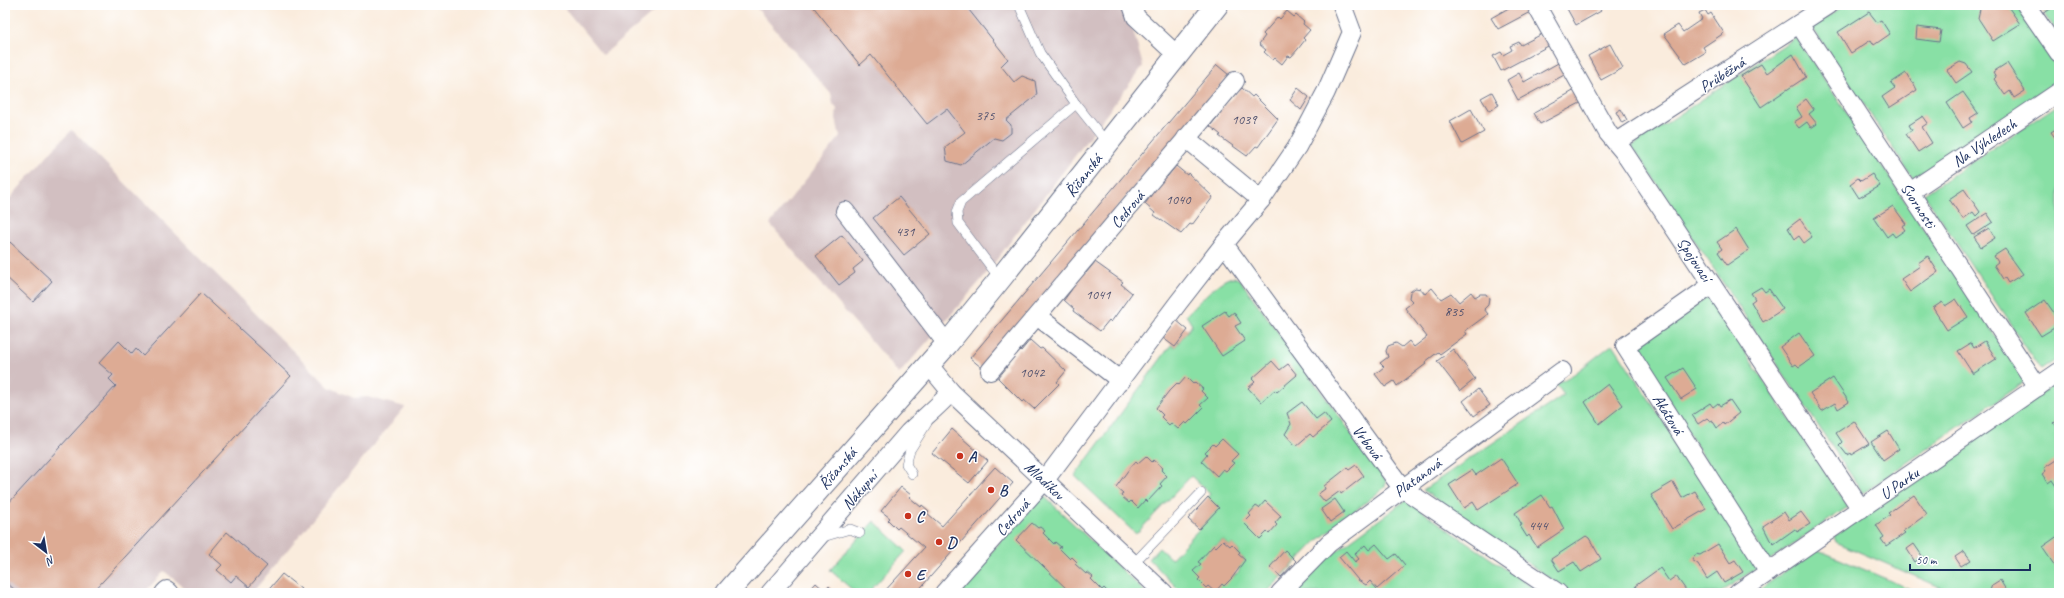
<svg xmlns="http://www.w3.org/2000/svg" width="2064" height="598" font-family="Caveat,sans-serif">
<rect width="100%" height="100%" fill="#fff"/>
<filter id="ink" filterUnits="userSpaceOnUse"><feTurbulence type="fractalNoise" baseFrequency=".025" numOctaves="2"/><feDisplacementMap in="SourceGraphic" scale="8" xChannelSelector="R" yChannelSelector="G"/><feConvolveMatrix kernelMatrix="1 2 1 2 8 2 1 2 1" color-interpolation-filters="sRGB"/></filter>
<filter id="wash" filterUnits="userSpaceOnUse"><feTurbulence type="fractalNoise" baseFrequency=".012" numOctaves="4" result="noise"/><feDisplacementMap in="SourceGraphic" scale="16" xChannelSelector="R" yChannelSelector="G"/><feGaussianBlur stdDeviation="0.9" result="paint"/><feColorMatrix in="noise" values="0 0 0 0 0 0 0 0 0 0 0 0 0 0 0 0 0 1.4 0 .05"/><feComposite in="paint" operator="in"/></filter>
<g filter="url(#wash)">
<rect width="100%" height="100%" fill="#faecdd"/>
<!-- industrial -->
<g fill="#d2bfc1">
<path d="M562 5H662L603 55Z"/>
<path d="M754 5H1126L1143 66 982 279 899 374 770 224 840 137 836 118 837 109 833 104 831 94Z"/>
<path d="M72 130 329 387 354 398 367 397 405 407 252 593H191L164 571 144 593H5V204L52 150Z"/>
</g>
<!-- green -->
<g fill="#88e0a5" stroke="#528882" fill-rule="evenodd">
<path d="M1845 5H2017L2059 69V82L1913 178 1812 27Z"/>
<path d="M2039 5H2059V35Z"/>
<path d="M1796 37 2025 381 1863 493 1632 146Z"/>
<path d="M2059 104V358L2041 370 1924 194Z"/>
<path d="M1234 277 1240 280 1386 481 1385 487 1317 541 1266 593H1182L1149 559 1159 548 1171 559 1219 508 1208 497 1210 494 1191 476 1136 534 1075 476 1171 345 1175 347 1192 325 1186 315C1198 304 1219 278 1234 277ZM1223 540 1230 546 1232 544 1240 552 1238 554 1245 560 1238 568 1240 570 1232 578 1206 554Z"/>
<path d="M1708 297 1848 507 1768 561 1635 346Z"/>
<path d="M1613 344 1758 567 1720 593H1571L1423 490 1564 395 1556 384 1574 374Z"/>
<path d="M2059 381V593H1954L1836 542 1834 536Z"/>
<path d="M1045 497 1146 593H955L1037 500Z"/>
<path d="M1406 500 1540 593H1294L1330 556Z"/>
<path d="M874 521 906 551 868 593H856L830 570Z"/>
<path d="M1816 549 1919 593H1755Z"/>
</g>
<g id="blocks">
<!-- building -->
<g fill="#ddab94">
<path d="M812 5H965L1008 59 1001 66 1014 82 1022 76 1035 81 1037 95 1006 120 1011 125V133L1002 140 994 138 961 165 947 161 945 147 965 132 947 109 927 124 871 55 860 65Z"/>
<path d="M1514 5H1529L1532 11 1498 29 1491 18Z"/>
<path d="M1565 5H1597L1601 11 1576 25Z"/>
<path d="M1986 5H2007L2020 24 1993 41 1978 18 1980 9Z"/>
<path d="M2039 5H2057L2044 13Z"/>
<path d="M1705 10 1708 15 1711 13 1724 33 1703 47 1706 52 1686 64 1664 34 1678 25 1683 32 1702 19 1699 13Z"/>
<path d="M1287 11 1294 17 1296 15 1304 22 1303 24 1310 30 1303 38 1305 40 1298 49 1291 57 1288 56 1282 64 1275 58 1273 60 1264 52 1266 50 1259 44 1265 36 1263 34 1270 26 1278 17 1280 19Z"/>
<path d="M1869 12 1877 22 1881 20 1890 34 1874 45 1871 40 1851 53 1838 32Z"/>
<path d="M1917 27 1941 30 1939 42 1916 39Z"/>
<path d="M1544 33 1550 45 1501 71 1493 56 1501 52 1503 55 1512 50 1510 46 1519 42 1521 45Z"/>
<path d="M1610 44 1623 68 1601 80 1588 56Z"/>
<path d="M1793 54 1806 77 1761 107 1741 76 1761 64 1767 73Z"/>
<path d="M1560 62 1566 74 1518 100 1507 80 1519 73 1524 82Z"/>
<path d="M1960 62 1966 64 1972 72 1956 83 1947 70Z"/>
<path d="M2007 63 2025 91 2014 98 2010 91 2005 95 1994 79 1996 77 1993 72Z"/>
<path d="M1217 65 1229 75 982 368 970 358Z"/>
<path d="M1906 73 1912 83 1913 82 1917 90 1889 108 1882 97 1895 88 1891 83Z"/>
<path d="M1242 88 1252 97 1254 95 1278 119 1258 147 1256 146 1247 156 1219 136 1221 135 1210 126 1219 115 1217 113Z"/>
<path d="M1298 88 1309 97 1301 110 1290 100Z"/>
<path d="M1575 90 1582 102 1540 124 1534 113Z"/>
<path d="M1492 92 1499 105 1489 111 1481 98Z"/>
<path d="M1963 92 1978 113 1970 118 1972 122 1963 128 1947 103Z"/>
<path d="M1806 99 1814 110 1809 114 1817 124 1811 128 1807 122 1799 128 1794 122 1802 117 1796 107Z"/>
<path d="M1471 109 1484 132 1462 144 1450 121Z"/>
<path d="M1621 109 1627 120 1622 123 1616 112Z"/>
<path d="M1923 116 1928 123 1922 127 1932 143 1918 152 1906 134 1912 130 1909 125Z"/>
<path d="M2059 127V143L2051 132Z"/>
<path d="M1176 166 1187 175 1188 173 1213 197 1192 225 1190 224 1181 234 1154 215 1155 213 1145 204 1165 175 1167 177Z"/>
<path d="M1872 174 1880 186 1859 198 1850 184 1858 178 1861 181Z"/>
<path d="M1964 189 1980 212 1976 216 1973 212 1963 219 1949 199Z"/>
<path d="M899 197 930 234 904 255 873 218Z"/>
<path d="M1893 206 1906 224 1902 226 1905 230 1895 237 1892 233 1887 237 1874 218Z"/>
<path d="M1987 213 1993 222 1973 235 1967 226Z"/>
<path d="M1800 219 1812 237 1804 243 1799 236 1795 239 1788 228Z"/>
<path d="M1989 228 1995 238 1981 247 1974 237Z"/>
<path d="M1736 229 1749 250 1727 265 1718 252 1722 249 1717 242Z"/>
<path d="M842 235 863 261 853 269 855 273 839 285 816 256Z"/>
<path d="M10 242 52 281 33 302 5 276V248Z"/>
<path d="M2005 249 2023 274 2008 283 2005 278 2003 279 1994 265 1998 262 1994 256Z"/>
<path d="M1928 256 1938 272 1910 292 1901 279 1920 266 1918 263Z"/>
<path d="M1095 262 1123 282 1121 284 1132 293 1111 322 1109 320 1100 331 1073 311 1074 309 1064 300 1072 289 1071 288 1084 271 1086 273Z"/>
<path d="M1761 287 1765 292 1769 289 1783 309 1763 322 1751 302 1755 299 1751 293Z"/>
<path d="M1415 288 1421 289 1425 294 1432 288 1441 299 1451 293 1459 302 1471 292 1475 297 1480 294H1486L1489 299 1488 305 1484 309 1488 314 1465 331 1467 334 1440 354 1438 352 1425 362 1426 364 1397 386 1394 381 1385 387 1375 374 1384 367 1380 363 1388 357 1386 351 1388 346 1396 343 1402 347 1409 341 1414 347 1427 337 1405 308 1413 302 1409 298 1410 292Z"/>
<path d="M201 293 291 376 92 593H18L5 581V507L116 386 109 379 113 375 99 363 119 341 132 354 136 349 143 356Z"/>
<path d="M1956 299 1968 317 1947 330 1933 308 1942 302 1945 306Z"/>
<path d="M2045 300 2059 320V325L2041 336 2026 313Z"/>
<path d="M1225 311 1229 316 1234 312 1241 323 1235 326 1245 341 1222 356 1202 326Z"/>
<path d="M1176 320 1188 330 1175 347 1163 338Z"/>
<path d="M1799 333 1815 356 1799 367 1796 364 1793 366 1780 347Z"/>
<path d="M1030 340 1040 349 1042 348 1066 371 1057 382 1059 384 1034 409 1024 400 1022 402 998 378 1007 367 1005 366 1019 349 1021 351Z"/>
<path d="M1985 341 1996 359 1973 374 1958 351 1971 343 1974 348Z"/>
<path d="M1453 349 1475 379 1460 391 1437 361Z"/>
<path d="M1272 361 1280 370 1288 364 1297 375 1277 392 1275 390 1261 402 1248 388 1255 382 1252 379Z"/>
<path d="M1683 368 1697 389 1681 399 1667 378Z"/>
<path d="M1186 377 1193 384 1195 382 1203 389 1201 391 1208 398 1200 405 1203 408 1187 424 1185 422 1178 429 1171 423 1169 425 1161 417 1163 415 1156 408 1169 391 1177 383 1179 385Z"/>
<path d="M1833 378 1849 402 1838 409 1835 403 1822 411 1810 393Z"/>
<path d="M1608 384 1623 405 1599 424 1585 402Z"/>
<path d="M1478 389 1490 405 1474 416 1463 401Z"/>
<path d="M1730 400 1739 413 1724 425 1723 423 1717 428 1712 420 1710 421 1707 418 1698 424 1692 415 1710 403 1713 407 1718 403 1720 406Z"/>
<path d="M1302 402 1316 419 1324 413 1331 422 1313 437 1310 434 1296 446 1285 434 1291 424 1287 413Z"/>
<path d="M2059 419V429L2054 423Z"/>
<path d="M1854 421 1869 444 1851 455 1850 453 1847 455 1839 445 1842 442 1836 433Z"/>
<path d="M952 429 988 461 969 483 932 453Z"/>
<path d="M1888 431 1899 449 1883 460 1871 442Z"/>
<path d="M1222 439 1238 454 1231 461 1234 463 1226 471 1223 469 1217 476 1201 461 1207 454 1205 452 1213 444 1215 446Z"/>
<path d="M1146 456 1152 462 1154 460 1163 468 1161 470 1167 476 1160 484 1162 486 1147 502 1145 500 1138 508 1131 501 1129 503 1121 496 1123 493 1116 487 1129 469 1136 461 1138 463Z"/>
<path d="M1501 458 1518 484 1478 510 1473 502 1464 508 1449 485 1472 470 1476 475Z"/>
<path d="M2059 458V484L2056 486 2052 480 2048 483 2042 474 2046 471 2044 468Z"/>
<path d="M1356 465 1364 476 1341 494 1340 491 1325 502 1318 494 1325 489 1324 486 1347 468 1349 470Z"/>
<path d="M995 467 1013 483 916 593H883L924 548 899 527 897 529 888 520 890 518 881 511 901 487 911 495 909 497 921 507 922 505 929 511 927 513 942 526Z"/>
<path d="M1673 482 1682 498 1695 491 1706 509 1672 529 1651 495Z"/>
<path d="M1542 495 1550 507 1552 506 1564 529 1537 547 1529 535 1527 537 1520 526 1522 525 1515 513Z"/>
<path d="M1914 495 1927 514 1903 531 1905 533 1886 546 1881 539 1884 537 1876 525 1890 515 1888 513Z"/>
<path d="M1208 497 1219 508 1199 529 1188 519Z"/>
<path d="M1335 499 1344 512 1330 522 1321 509Z"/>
<path d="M1265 501 1281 516 1275 523 1277 525 1269 534 1267 532 1260 539 1244 523 1251 516 1249 514 1256 506 1259 508Z"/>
<path d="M1784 512 1789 520 1801 512 1810 524 1797 532 1795 529 1774 544 1770 540 1763 526Z"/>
<path d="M1032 523 1038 528 1040 527 1045 531 1043 533 1054 544 1055 542 1061 547 1059 548 1070 559 1072 557 1077 562 1075 564 1086 574 1087 572 1093 577 1091 579 1102 590 1104 588 1109 593H1071L1016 540Z"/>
<path d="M227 532 267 566 249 587 236 576 231 582 217 570 222 565 209 554Z"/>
<path d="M2059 535V572L2042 547Z"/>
<path d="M1586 536 1589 538 1601 559 1581 572 1574 562 1559 571 1551 559Z"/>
<path d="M1223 540 1230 546 1232 544 1240 552 1238 554 1245 560 1232 578 1224 586 1222 584 1215 592 1208 586 1206 588 1198 580 1200 578 1193 571 1201 564 1198 562 1214 545 1216 547Z"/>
<path d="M1376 544 1389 559 1396 554 1405 565 1377 589 1370 581 1366 585 1358 580 1339 557 1346 551 1355 562 1359 559 1355 554 1365 545 1369 550Z"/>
<path d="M1718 544 1730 563 1735 560 1743 572 1724 583 1717 572 1707 579 1698 564 1692 560 1696 554 1700 555Z"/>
<path d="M1914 544 1923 557 1915 562 1907 549Z"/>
<path d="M1285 550 1296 561 1281 577 1270 567Z"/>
<path d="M1964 551 1971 560 1961 566 1955 557Z"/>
<path d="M1660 568 1669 581 1676 576 1688 593H1640L1635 586Z"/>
<path d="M282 574 306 593H266Z"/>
<path d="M2000 580 2006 590 2013 593H1989L1992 585Z"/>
<path d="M816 583 825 591 829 586 836 593H807Z"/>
</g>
</g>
</g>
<g filter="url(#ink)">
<use href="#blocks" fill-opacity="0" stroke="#69718a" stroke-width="1"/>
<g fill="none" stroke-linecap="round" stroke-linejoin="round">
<defs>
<g id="service">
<path d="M1019 5 1040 53 1076 104 1107 143"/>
<path d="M1000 279 958 223 957 212 961 202 1076 104"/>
<path d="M912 474 906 464 910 450 927 423"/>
<path d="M823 537 850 529 860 533"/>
<path d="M1133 564 1201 493"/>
</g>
<g id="minor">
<path d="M1132 5 1136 17 1178 56"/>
<path d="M1536 5 1608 133 1623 151 1861 509"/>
<path d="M2026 5 2059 53"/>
<path d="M1799 24 2038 387"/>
<path d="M1186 138 1261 200"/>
<path d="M1616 142 1828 5"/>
<path d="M1910 192 2059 92"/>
<path d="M845 211 947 344"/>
<path d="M1224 244 1402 488 1558 593"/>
<path d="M1712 285 1625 346 1769 572"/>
<path d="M1037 316 1121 381"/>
<path d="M928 364 951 392 1164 593"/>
<path d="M990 371 1235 81"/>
<path d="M164 593 167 590 170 593"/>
<path d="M770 593 909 432C923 418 938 407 951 392"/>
<path d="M944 593 1045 480 1178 303 1224 244 1261 200 1297 147 1326 92 1352 32 1342 5"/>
<path d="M1280 593 1329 543 1562 371"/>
<path d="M1738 593 2059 372"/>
</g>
<path id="secondary" d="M727 593 947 344 1000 279 1217 5"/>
</defs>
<!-- service casing -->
<use href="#service" stroke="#69718a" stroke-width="10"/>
<!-- minor casing -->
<use href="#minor" stroke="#69718a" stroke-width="20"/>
<!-- secondary casing -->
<use href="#secondary" stroke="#69718a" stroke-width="24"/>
<!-- service -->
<use href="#service" stroke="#fff" stroke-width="9"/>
<!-- minor -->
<use href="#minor" stroke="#fff" stroke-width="18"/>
<!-- secondary -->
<use href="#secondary" stroke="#fff" stroke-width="22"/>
</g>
</g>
<!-- markers -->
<g fill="#c8321e" stroke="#fff" stroke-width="1.5">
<circle cx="960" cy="456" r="4"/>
<circle cx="991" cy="490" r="4"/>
<circle cx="908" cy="516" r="4"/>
<circle cx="939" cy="542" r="4"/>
<circle cx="908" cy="574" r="4"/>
</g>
<g text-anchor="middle" stroke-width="3" stroke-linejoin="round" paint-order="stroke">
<!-- number labels -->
<g font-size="14" fill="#4c4e6c">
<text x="985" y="120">375</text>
<text x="1244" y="124">1039</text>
<text x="1178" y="204">1040</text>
<text x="905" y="236">431</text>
<text x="1098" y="299">1041</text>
<text x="1454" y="316">835</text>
<text x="1032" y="377">1042</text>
<text x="1538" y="530">444</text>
</g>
<!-- street labels -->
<g font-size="16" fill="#1b2f5e" stroke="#fff">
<text transform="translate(1722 74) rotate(-33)" y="6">Průběžná</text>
<text transform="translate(1984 142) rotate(-34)" y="6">Na Výhledech</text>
<text transform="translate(1083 175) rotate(-52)" y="6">Říčanská</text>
<text transform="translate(1919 205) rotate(57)" y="6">Svornosti</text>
<text transform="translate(1127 209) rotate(-50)" y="6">Cedrová</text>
<text transform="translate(1695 259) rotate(56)" y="6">Spojovací</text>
<text transform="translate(1669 414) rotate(58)" y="6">Akátová</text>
<text transform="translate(1368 442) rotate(53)" y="6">Vrbová</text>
<text transform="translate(837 468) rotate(-49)" y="6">Říčanská</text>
<text transform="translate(1417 477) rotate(-36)" y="6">Platanová</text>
<text transform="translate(1045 480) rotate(43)" y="6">Mladíkov</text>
<text transform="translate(1899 483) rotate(-35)" y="6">U Parku</text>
<text transform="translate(859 490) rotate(-49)" y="6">Nákupní</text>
<text transform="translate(1012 517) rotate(-48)" y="6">Cedrová</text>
</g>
<!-- poi labels -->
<g font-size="16" font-weight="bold" fill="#1b2f5e" stroke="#fff" text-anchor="start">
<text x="968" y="462">A</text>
<text x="999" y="496">B</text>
<text x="916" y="522">C</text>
<text x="947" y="548">D</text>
<text x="916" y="580">E</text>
</g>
</g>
<!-- margin -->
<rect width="2064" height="598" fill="none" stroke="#fff" stroke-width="20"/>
<!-- north arrow -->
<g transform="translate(46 552) rotate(149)" stroke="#ffffff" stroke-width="3" paint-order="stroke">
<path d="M0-3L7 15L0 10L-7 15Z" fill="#1b2f5e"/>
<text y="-6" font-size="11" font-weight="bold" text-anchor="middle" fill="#1b2f5e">N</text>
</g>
<!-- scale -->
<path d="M1910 564v6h120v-6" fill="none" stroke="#1b2f5e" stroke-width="2"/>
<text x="1916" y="564" font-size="12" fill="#1b2f5e" stroke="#ffffff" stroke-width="3" paint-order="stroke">50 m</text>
</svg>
